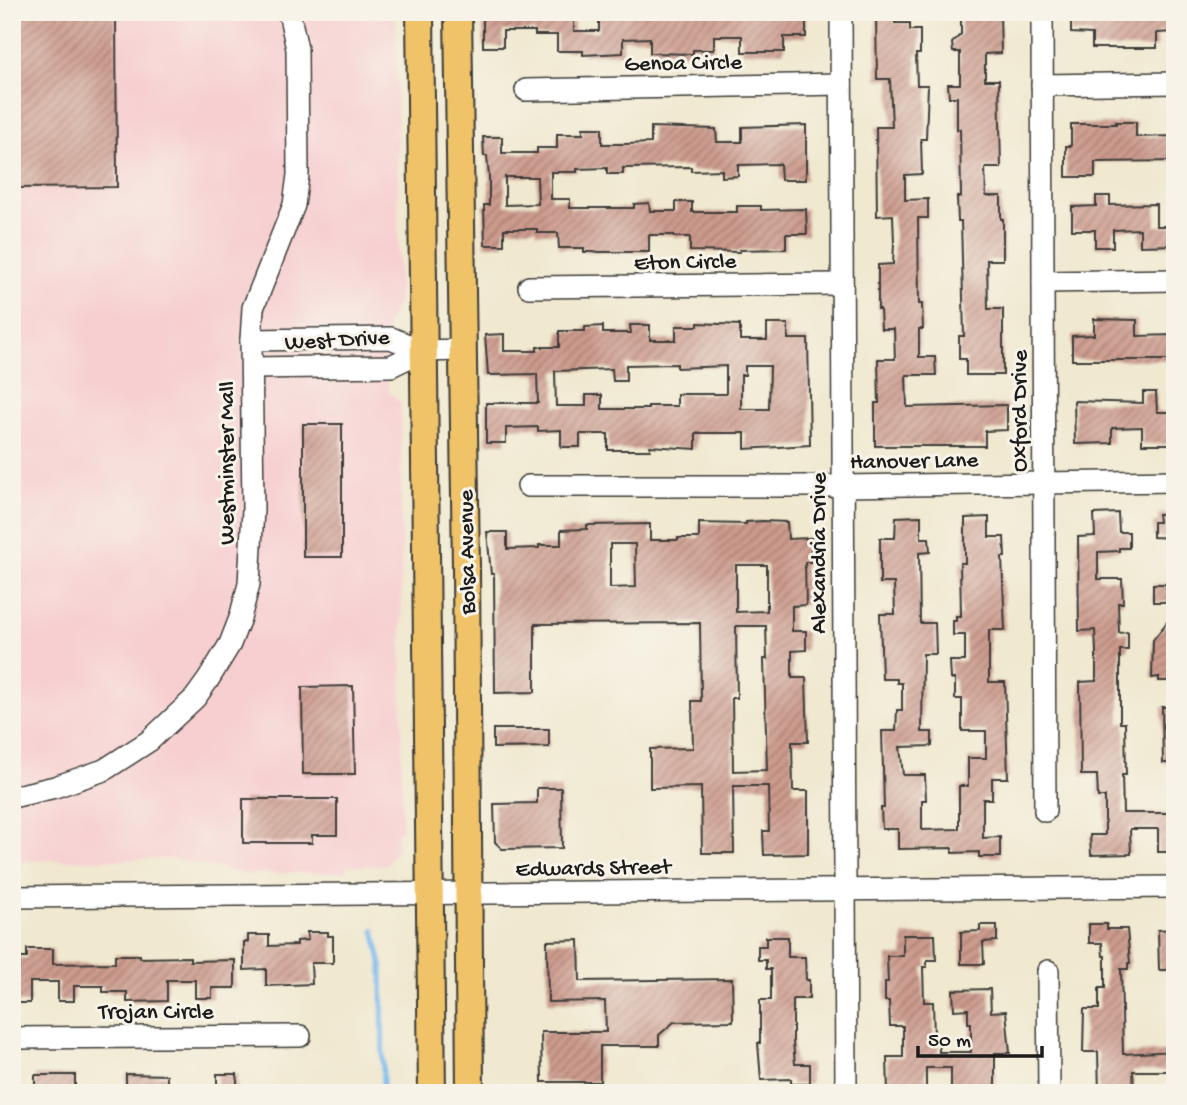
<svg xmlns="http://www.w3.org/2000/svg" width="1187" height="1105" font-family="'Gochi Hand',sans-serif">
<defs>
<pattern id="building-hatch" width="6" height="6" patternUnits="userSpaceOnUse" patternTransform="scale(1.75)"><rect width="6" height="6" fill="#cd9b8e"/><path d="M-1 1l2-2M0 6l6-6M5 7l2-2" fill="none" stroke="#a67e73"/></pattern>
</defs>
<rect width="100%" height="100%" fill="#f7f3e8"/>
<filter id="ink" filterUnits="userSpaceOnUse"><feTurbulence type="fractalNoise" baseFrequency=".0143" numOctaves="2"/><feDisplacementMap in="SourceGraphic" scale="14" xChannelSelector="R" yChannelSelector="G"/><feConvolveMatrix kernelMatrix="1 2 1 2 8 2 1 2 1" color-interpolation-filters="sRGB"/></filter>
<filter id="wash" filterUnits="userSpaceOnUse"><feTurbulence type="fractalNoise" baseFrequency=".00686" numOctaves="4" result="noise"/><feDisplacementMap in="SourceGraphic" scale="28" xChannelSelector="R" yChannelSelector="G"/><feGaussianBlur stdDeviation="1.57" result="paint"/><feColorMatrix in="noise" values="0 0 0 0 0 0 0 0 0 0 0 0 0 0 0 0 0 1.4 0 .05"/><feComposite in="paint" operator="in"/></filter>
<g filter="url(#wash)">
<rect width="100%" height="100%" fill="#f0e8cf"/>
<!-- built -->
<path fill="#f7cfd1" d="M12 12H389V16L396 18 399 301 387 325 388 391 401 404 402 830 397 832V848L386 865 347 866 345 872 246 874 174 859 12 861Z"/>
<g fill="none" stroke-linecap="round" stroke-linejoin="round">
<!-- stream -->
<path stroke="#7ab9ee" stroke-width="5" d="M374 930 382 966 383 1093"/>
</g>
<g id="blocks">
<!-- building -->
<g fill="url(#building-hatch)" fill-rule="evenodd">
<path d="M12 12H116L117 187 12 188Z"/>
<path d="M483 12H574V31H599V12H806V37H784V52H742V36H714V50H693V54L650 53V38L623 39V53L583 55V51H557V35H535V31H503V47H483Z"/>
<path d="M1071 12H1107V14L1175 12V32L1157 33V48H1092V34L1071 33Z"/>
<path d="M1000 13 1001 53 985 54V80H999L1001 168H985L986 196H1001V219H1003V260H987L988 309H1003V375H966V359H959V336H964L961 221H958L957 197H961L960 129 957 130V97H949L948 84H960V52H953L952 43 961 34V14Z"/>
<path d="M876 15H895V23H910V30H920V54H916L917 85H928L926 139H921L922 174 905 175V200L928 199V218H918L919 304H922L923 329H919V357H935L936 375H906L907 407 1007 405V430L985 431V446H875V403H879L878 359H895L894 329H881L880 309H878V265L893 264 894 243 893 215 877 216 876 127H892L890 79H877Z"/>
<path d="M1116 122H1136V137L1175 136V161L1095 162V177H1066V146H1071V124H1116Z"/>
<path d="M806 125V180H781L780 164 738 165V176L722 177V170L691 171V167L623 168V174H607V168L577 169V172H551V199H570V208H634V204L649 203 650 211H676V202H692V212H737V206H761V210L806 209 807 234H786V249L740 250V252L690 251V237H674V235H649V252H584V248H559L558 233H537V229H504V245H485L484 205H489V177L487 156H484L483 137H502V153H537V148H557V134H583V128H602V144H625L651 143V127L716 129 717 142H742V127ZM505 177H537L538 204 505 205Z"/>
<path d="M1096 196H1110V205L1156 204V226H1175V245L1140 246V229L1113 230V247H1095V230H1072V207L1096 206Z"/>
<path d="M1094 319 1137 320V336L1175 335V360H1072V336L1094 335Z"/>
<path d="M698 323 740 325V340H767V324H788V339H808L810 445 745 449V433H696V449L650 446V450H608V434H580V447H561V430L538 431V427L506 428V443H486V403H538L537 374 488 375 485 335 504 334V351H537V347H559V331H585V327L603 326V333H631L630 325H650V340H676V326H698ZM677 364V368L726 366V394H677V406H648V409H602V395H586V406H556L555 371 612 369 613 381H626V365ZM745 366H770L769 409H741V375H745Z"/>
<path d="M1143 392H1156L1157 412H1175V444H1142V427L1112 428V443L1075 444 1074 401 1143 403Z"/>
<rect x="303" y="424" width="39" height="133"/>
<path d="M1118 513 1119 532H1129V548H1119V551L1098 552V579H1122L1123 603H1118L1119 633 1128 632V650H1120V723H1125L1126 775H1122L1123 813H1175V852H1158V829H1130L1131 854 1091 855 1090 835H1105V797H1098L1097 775H1081L1080 682 1096 681V651L1095 630 1079 631 1078 537 1095 536 1094 514Z"/>
<path d="M1175 513V538L1153 537V522H1159L1158 514Z"/>
<path d="M921 516V538H929L930 552 919 553 920 623H935L936 654H923L922 732H932V746L900 747 903 775H925L926 800H922V830L959 829V786H968V758H986V731H962V699H955V679H951L950 661H965V635H953V621H956V616H961L960 563H965V518L989 517V537H1004L1005 557H1002L1005 630H989V682H1005L1008 778H992V799H983V838L1000 837V857H979V852L952 853V848L898 849V829H882L881 808H884L882 731H896L897 710H902V683H897V679H882L880 614H895L894 583H880V538H895L896 517Z"/>
<path d="M763 521 787 522 788 539 811 538V562H805L806 605 792 606V631H806V650L792 651V678H806L808 742H792L793 791H808V854L764 855 763 831H769L768 786H733L734 853H702L701 787 650 788V749L693 748 692 701H701L700 623 535 624V692L495 693 494 574H491L487 532H507V549L539 548V545H561V530L587 529V525L650 524V540H678V538H699V523L746 524V522ZM610 544H635L636 587 610 588ZM736 565H767V611L736 612ZM736 626H766L767 659H764L767 770 733 771 732 698H737Z"/>
<rect x="1153" y="584" width="22" height="18"/>
<path d="M1175 612V681H1159V677L1152 678 1153 640Z"/>
<path d="M353 686 355 774H303L302 687Z"/>
<path d="M1162 707H1175V763H1163Z"/>
<path d="M493 729H549V747L493 748Z"/>
<path d="M537 788H561L562 848 502 849 495 842 494 804 537 803Z"/>
<path d="M243 799H337V835H312V843H243Z"/>
<path d="M1089 924H1107V929H1127L1130 963H1128V969H1121L1123 1054 1175 1051V1071H1133L1134 1093H1099L1098 1052H1083L1084 1009H1099V988H1105V956H1103L1102 943H1089Z"/>
<path d="M980 925H997V941L983 942 984 964H961V932L980 931Z"/>
<path d="M1175 929V970H1159L1158 930Z"/>
<path d="M307 932H328V936H333V963H311L312 984 266 986V969L244 970V942H248V935H269V946L297 945V941L308 940Z"/>
<path d="M903 935H935L936 960H927V967H923L924 1002H933L934 1036H939V1052H971V1023H968V1009L954 1010 953 990 990 989 991 1012 1006 1011 1010 1053H995V1093H951V1068H926V1093H888L887 1057H903V1026H890L889 1001H885V982H888L887 956H903Z"/>
<path d="M766 937H788V957H805L806 980H809V999H793V1042L795 1064H810V1084H791V1079L761 1080 758 1043H760V1000H771V969H766V960H758V946H766Z"/>
<path d="M579 940 580 981 732 979 733 1021 674 1022 659 1035V1046H600V1082H542L541 1032H606L605 1001 548 1002 547 941Z"/>
<path d="M27 949H53V964L115 963V955H140V958L190 957V961L235 960V988H212V998H195V980H167V1001L127 1002V992H103V986H74V1001H58V982H30V1003H12L15 958H27Z"/>
<path d="M126 1074 167 1075V1093H126Z"/>
<rect x="217" y="1074" width="20" height="19"/>
<rect x="35" y="1075" width="40" height="18"/>
</g>
</g>
</g>
<g filter="url(#ink)">
<use href="#blocks" fill-opacity="0" stroke="#3c3b37" stroke-width="2"/>
<g fill="none" stroke-linecap="round" stroke-linejoin="round">
<defs>
<g id="minor">
<path d="M841 12 846 1093"/>
<path d="M1042 12 1045 811"/>
<path d="M1042 85 1175 83"/>
<path d="M526 90 841 84"/>
<path d="M1043 282 1175 280"/>
<path d="M529 287 842 284"/>
<path d="M251 340 391 338 422 351 462 350"/>
<path d="M252 368 391 366 422 351"/>
<path d="M528 486H843L1175 481"/>
<path d="M12 797 55 787 104 770 149 741 195 698 208 680 230 644 240 618 249 584 253 509 251 340 253 308 294 205 298 175 297 49 289 12"/>
<path d="M12 897 1175 887"/>
<path d="M1048 971 1049 1093"/>
<path d="M12 1038 300 1036"/>
</g>
<g id="major">
<path d="M420 12 432 1093"/>
<path d="M458 12 466 568 470 1093"/>
</g>
</defs>
<!-- minor casing -->
<use href="#minor" stroke="#3c3b37" stroke-width="24"/>
<!-- major casing -->
<use href="#major" stroke="#3c3b37" stroke-width="30"/>
<!-- minor -->
<use href="#minor" stroke="#fff" stroke-width="21"/>
<!-- major -->
<use href="#major" stroke="#f0c369" stroke-width="26"/>
</g>
</g>
<g text-anchor="middle" stroke-width="6" stroke-linejoin="round" paint-order="stroke">
<!-- street labels -->
<g font-size="23" fill="#1c1c1c" stroke="#f7f3e8">
<text transform="translate(683 61) rotate(-1)" y="8">Genoa Circle</text>
<text transform="translate(685 260) rotate(-1)" y="8">Eton Circle</text>
<text transform="translate(337 338) rotate(-3)" y="8">West Drive</text>
<text transform="translate(1018 411) rotate(-90)" y="8">Oxford Drive</text>
<text transform="translate(914 459) rotate(-1)" y="8">Hanover Lane</text>
<text transform="translate(225 463) rotate(-90)" y="8">Westminster Mall</text>
<text transform="translate(465 552) rotate(-91)" y="8">Bolsa Avenue</text>
<text transform="translate(817 553) rotate(-90)" y="8">Alexandria Drive</text>
<text transform="translate(593 866) rotate(-1)" y="8">Edwards Street</text>
<text x="156" y="1018">Trojan Circle</text>
</g>
</g>
<!-- margin -->
<rect width="1187" height="1105" fill="none" stroke="#f7f3e8" stroke-width="42"/>
<!-- scale -->
<path d="M918 1046v10h124v-10" fill="none" stroke="#1c1c1c" stroke-width="3.5"/>
<text x="928" y="1046" font-size="21" fill="#1c1c1c" stroke="#f7f3e8" stroke-width="5" paint-order="stroke">50 m</text>
</svg>
